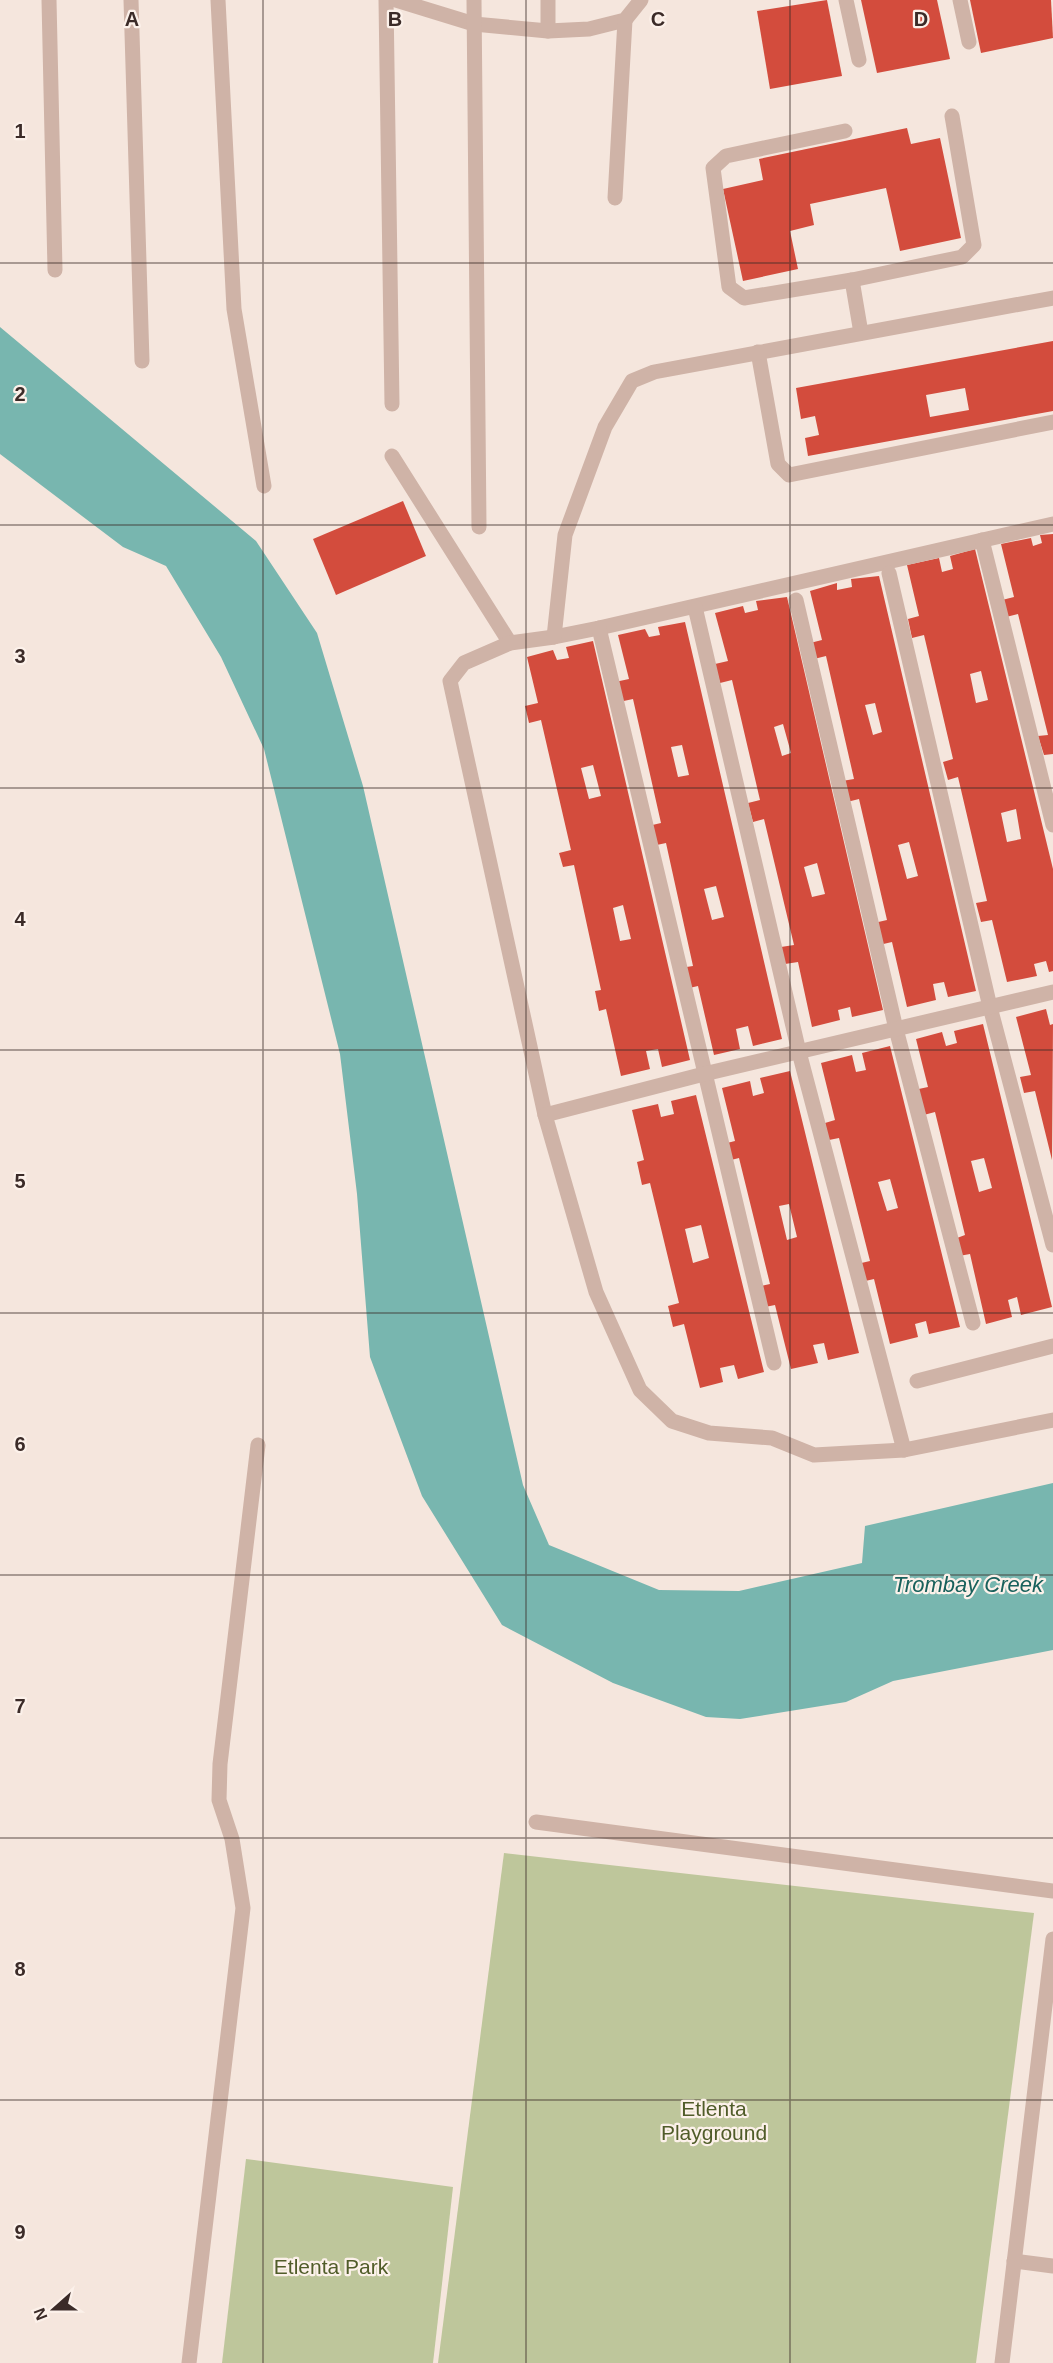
<svg xmlns="http://www.w3.org/2000/svg" width="1053" height="2363" font-family="Helvetica,sans-serif">
<rect width="100%" height="100%" fill="#f5e6dd"/>
<!-- green -->
<g fill="#bec69b">
<path d="M504 1853 1034 1913 976 2363H438Z"/>
<path d="M246 2159 453 2187 433 2363H222Z"/>
</g>
<!-- water -->
<path fill="#78b6af" d="M0 327 256 541 317 633 363 786 523 1485 549 1545 659 1590 739 1591 862 1563 865 1526 1053 1483V1650L893 1681 846 1702 740 1719 706 1717 613 1683 502 1625 422 1496 370 1357 357 1194 340 1054 264 749 221 657 166 566 123 547 0 454Z"/>
<!-- building -->
<g fill="#d34c3d" fill-rule="evenodd">
<path d="M827 0 842 76 770 89 757 11Z"/>
<path d="M861 0H937L950 59 877 73Z"/>
<path d="M970 0H1051L1053 38 981 53Z"/>
<path d="M907 128 911 144 940 138 961 238 900 251 886 188 810 204 814 225 790 231 798 269 743 281 723 189 763 180 759 159Z"/>
<path d="M1053 341V411L808 456 805 438 819 435 815 416 801 419 796 388ZM965 388 969 410 930 417 926 395Z"/>
<path d="M403 501 426 556 336 595 313 539Z"/>
<path d="M1053 534V754L1044 755 1038 736 1048 735 1018 614 1006 617 1002 600 1014 597 1001 544 1031 538 1033 546 1042 543 1040 535Z"/>
<path d="M975 549 1053 869V971L1049 972 1046 961 1034 964 1037 976 1007 982 992 920 981 922 976 903 987 901 958 777 948 780 943 762 953 759 924 635 912 638 908 619 919 616 907 565 939 558 942 572 953 569 950 556ZM981 671 988 700 976 703 970 674ZM1016 809 1021 839 1007 842 1001 813Z"/>
<path d="M879 576 976 991 948 997 944 982 933 984 936 1000 907 1007 892 942 879 945 874 923 887 920 859 799 847 802 842 781 854 779 826 656 814 659 810 643 822 640 810 591 837 583V590L852 587 851 579ZM875 703 882 732 873 735 865 705ZM909 842 918 876 907 879 898 845Z"/>
<path d="M787 597 883 1010 852 1017 850 1007 838 1010 840 1020 812 1027 798 962 785 964 781 947 794 945 764 819 753 822 748 803 760 800 732 680 720 683 715 664 728 661 715 613 743 606 745 613 758 610 756 601ZM783 724 791 753 782 756 774 727ZM817 863 825 894 812 897 804 867Z"/>
<path d="M685 622 782 1039 753 1046 748 1026 736 1029 740 1049 714 1055 698 986 685 989 680 968 693 966 666 843 652 846 648 826 661 823 633 699 619 702 615 682 629 679 618 635 645 629 649 637 660 635 658 627ZM682 745 689 775 678 777 671 747ZM716 886 724 917 712 920 704 889Z"/>
<path d="M593 641 690 1060 662 1067 658 1049 646 1051 650 1069 621 1076 606 1009 599 1011 595 991 601 990 574 865 563 867 559 853 571 850 541 720 529 723 525 706 538 703 527 657 553 650 557 660 569 658 566 647ZM593 765 601 796 589 799 581 768ZM623 905 631 939 620 941 613 908Z"/>
<path d="M1046 1009 1050 1025 1053 1024 1052 1160 1035 1091 1024 1093 1020 1077 1031 1075 1016 1017Z"/>
<path d="M983 1024 1052 1307 1021 1315 1017 1297 1008 1300 1012 1317 986 1324 970 1254 959 1256 957 1238 965 1235 935 1112 920 1116 914 1090 928 1087 916 1039 942 1032 946 1046 957 1043 954 1031ZM984 1158 992 1188 979 1192 971 1161Z"/>
<path d="M890 1046 960 1327 929 1334 926 1321 915 1324 918 1337 890 1344 874 1279 861 1282 857 1264 870 1261 839 1138 829 1140 825 1123 835 1120 821 1063 852 1055 856 1072 866 1070 862 1053ZM890 1179 898 1208 887 1211 878 1182Z"/>
<path d="M790 1071 859 1353 828 1360 824 1343 813 1345 818 1363 791 1369 775 1305 765 1307 761 1286 770 1284 739 1158 727 1161 723 1144 735 1141 722 1088 750 1081 753 1096 764 1093 760 1078ZM789 1204 797 1237 787 1240 779 1206Z"/>
<path d="M696 1095 764 1372 738 1379 734 1365 720 1368 723 1382 700 1388 684 1324 673 1327 668 1306 679 1303 650 1183 642 1185 637 1162 644 1160 632 1110 658 1104 661 1117 674 1114 671 1101ZM701 1225 709 1258 693 1263 685 1229Z"/>
</g>
<g fill="none" stroke-linecap="round" stroke-linejoin="round">
<!-- lane -->
<g stroke="#cfb3a7" stroke-width="15">
<path d="M845 131 726 156 713 168 729 287 744 298 852 280 962 257 974 245 952 116"/>
<path d="M852 280 861 333"/>
</g>
<!-- street -->
<g stroke="#cfb3a7" stroke-width="15">
<path d="M49 0 55 270"/>
<path d="M131 0 142 361"/>
<path d="M218 0 234 309 264 486"/>
<path d="M386 0 392 404"/>
<path d="M396 0 474 24 548 31 589 29 625 20 641 0"/>
<path d="M474 0 479 527"/>
<path d="M846 0 859 60"/>
<path d="M960 0 969 42"/>
<path d="M548 31V0"/>
<path d="M615 198 625 20"/>
<path d="M758 352 778 464 789 475 1053 422"/>
<path d="M392 456 510 643"/>
<path d="M1053 524 599 628 554 637 510 643 464 663 450 681 545 1115 596 1292 640 1390 672 1421 709 1433 772 1438 814 1455 904 1450 1053 1420"/>
<path d="M982 540 1053 825"/>
<path d="M889 573 990 1007 1053 1245"/>
<path d="M796 600 896 1029 973 1323"/>
<path d="M695 607 799 1052 904 1450"/>
<path d="M599 628 774 1363"/>
<path d="M554 637 565 535 605 427 632 381 654 372 1053 298"/>
<path d="M545 1115 704 1074 1053 992"/>
<path d="M917 1381 1053 1346"/>
<path d="M536 1822 1053 1891"/>
<path d="M1014 2261 1053 2266"/>
<path d="M189 2363 243 1908 232 1839 219 1800 220 1764 258 1445"/>
<path d="M1002 2363 1053 1939"/>
</g>
</g>
<!-- grid -->
<path fill="none" stroke="#3b2b28" stroke-width="1.5" stroke-opacity="0.55" d="M263 0V2363M526 0V2363M790 0V2363M0 263H1053M0 525H1053M0 788H1053M0 1050H1053M0 1313H1053M0 1575H1053M0 1838H1053M0 2100H1053"/>
<g text-anchor="middle" stroke-width="4.5" stroke-linejoin="round" paint-order="stroke">
<!-- park labels -->
<g font-size="21" fill="#505c29" stroke="#fcf1ea">
<text x="714" y="2116">Etlenta<tspan x="714" dy="24">Playground</tspan></text>
<text x="331" y="2274">Etlenta Park</text>
</g>
<!-- water labels -->
<g font-size="22" font-style="italic" fill="#19615c" stroke="#fcf1ea">
<text x="968" y="1592">Trombay Creek</text>
</g>
</g>
<g font-size="20" text-anchor="middle" font-weight="bold" fill="#3b2b28" stroke="#fcf1ea" stroke-width="4.5" stroke-linejoin="round" paint-order="stroke">
<text x="132" y="26">A</text>
<text x="395" y="26">B</text>
<text x="658" y="26">C</text>
<text x="921" y="26">D</text>
<text x="20" y="138">1</text>
<text x="20" y="401">2</text>
<text x="20" y="663">3</text>
<text x="20" y="926">4</text>
<text x="20" y="1188">5</text>
<text x="20" y="1451">6</text>
<text x="20" y="1713">7</text>
<text x="20" y="1976">8</text>
<text x="20" y="2239">9</text>
</g>
<!-- north arrow -->
<g transform="translate(54 2309) rotate(249)" stroke="#fcf1ea" stroke-width="4.5" paint-order="stroke">
<path d="M0-4.5L10 22L0 15L-10 22Z" fill="#3b2b28"/>
<text y="-9" font-size="16" font-weight="bold" text-anchor="middle" fill="#3b2b28">N</text>
</g>
</svg>
